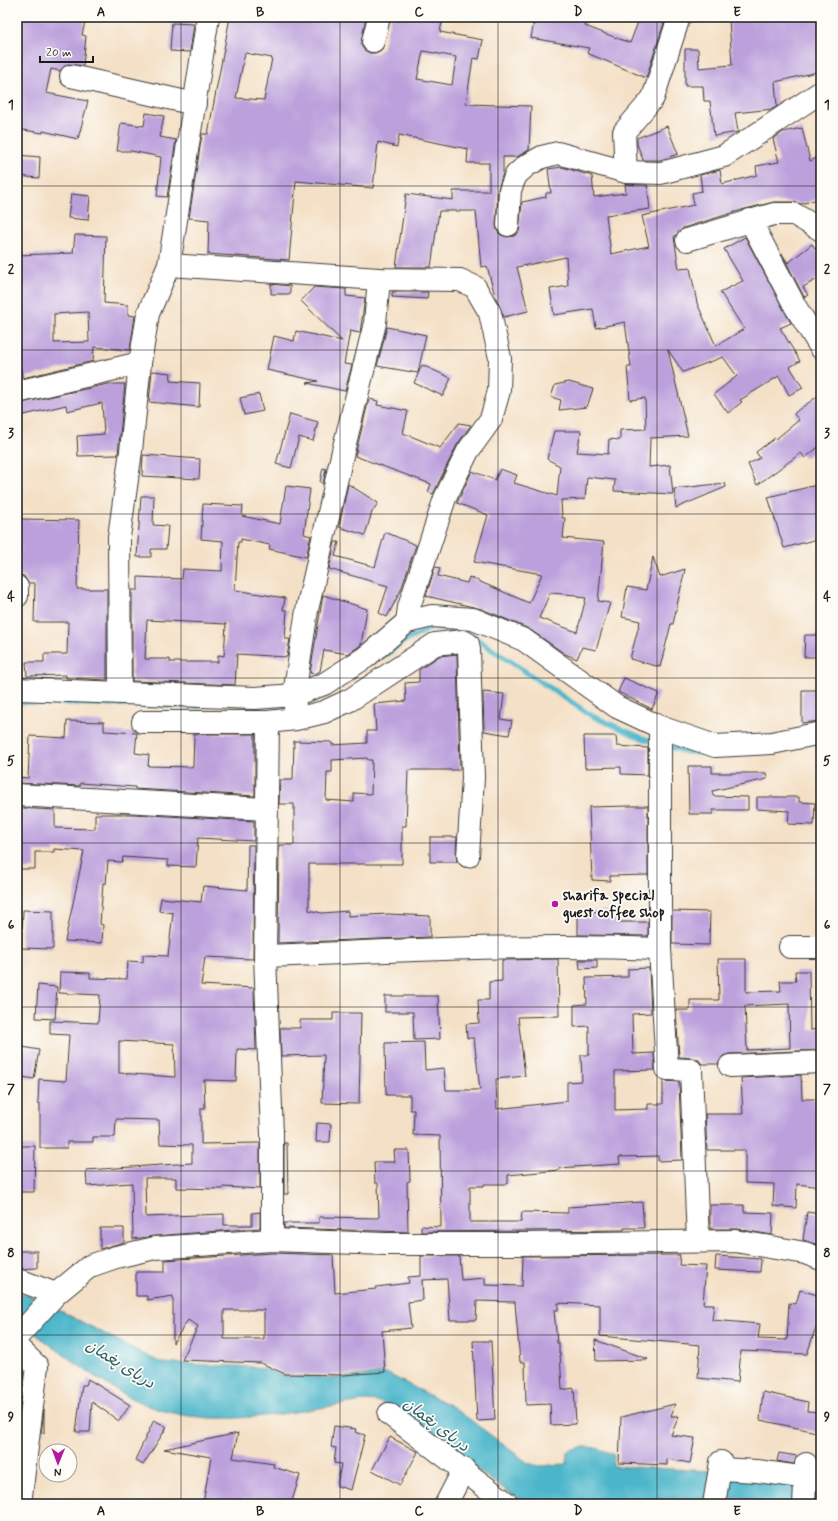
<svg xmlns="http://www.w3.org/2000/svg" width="838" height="1521" font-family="Mynerve,'Playpen Sans Arabic',sans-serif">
<rect width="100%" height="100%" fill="#fdfcf7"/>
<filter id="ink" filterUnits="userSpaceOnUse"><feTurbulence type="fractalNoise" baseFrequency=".025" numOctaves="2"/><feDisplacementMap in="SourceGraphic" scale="8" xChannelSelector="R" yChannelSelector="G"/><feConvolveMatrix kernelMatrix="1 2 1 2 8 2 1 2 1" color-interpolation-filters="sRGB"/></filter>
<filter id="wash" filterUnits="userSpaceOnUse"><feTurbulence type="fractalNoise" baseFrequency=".012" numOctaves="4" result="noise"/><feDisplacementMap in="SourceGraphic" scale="16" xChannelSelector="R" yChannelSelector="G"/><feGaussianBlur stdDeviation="0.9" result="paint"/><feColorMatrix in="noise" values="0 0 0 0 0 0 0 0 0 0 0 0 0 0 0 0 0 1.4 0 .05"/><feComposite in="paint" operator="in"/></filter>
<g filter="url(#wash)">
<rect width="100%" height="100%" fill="#f4e0c6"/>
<!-- water -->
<path fill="#4cb6ca" stroke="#346973" d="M17 1294 31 1296 57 1309 161 1363 257 1367 286 1376 338 1378 386 1373 453 1407 528 1463 539 1466 567 1464 568 1451C584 1444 598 1447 614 1455L613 1466 731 1472 821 1482V1504H763L759 1501 742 1498 656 1499 532 1504 510 1493 380 1402 364 1401C287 1412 203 1435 131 1398 90 1377 55 1347 17 1321Z"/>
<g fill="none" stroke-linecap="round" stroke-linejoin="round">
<!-- stream -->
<g stroke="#4cb6ca" stroke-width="5.5">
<path d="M472 636 592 716 642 738 655 742"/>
<path d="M385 655 403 642 432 627 457 633"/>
<path d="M308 699H316L326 694"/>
<path d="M17 702 200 706"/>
<path d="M664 745 686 752 708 753"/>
</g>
</g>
<g id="blocks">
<!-- building -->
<g fill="#bca0dc" fill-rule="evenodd">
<path d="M17 17H86L82 35 86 36 83 66 68 64 60 71 51 69 46 93 88 101 78 139 43 131V133L17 129Z"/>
<path d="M230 17H366L361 44 364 50 370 53H377L382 49 391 17H443L440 32 483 40 479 59 473 58 466 104 531 106 529 150 517 157H503V173L498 189 496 225 497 231 501 235 507 237 514 236 519 232 522 202 546 197V193H551L548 169 562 167 592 176 594 197 626 193 625 184 647 185 650 209 606 215 611 254 649 246 642 216 694 205 692 193 702 191 700 175 720 170 722 184 757 175 756 166 779 162 773 139 783 132 802 128 810 161 821 156V198L801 204 794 202H774L745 209 683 228 674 237 679 269 690 268 697 303 716 346 744 329 720 292 743 281 724 249 745 237 791 323 780 328 800 361 790 367 803 388 789 395 779 376 740 400 742 402 728 413 714 394 737 376 723 357 683 372 668 350 688 436 650 438 649 467 670 465 673 494 614 491 615 480 587 477 585 499 561 500 562 518H565L563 538 604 542 598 601 610 603 596 650 582 647 577 659 565 654 529 629 482 609 426 596 435 567 440 568 438 576 467 583 469 577 529 603 542 574 474 562 488 515 457 503 472 471 495 480 500 469 517 475 514 483 557 496 560 466 547 459 554 431H581L577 452 608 454 609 439 620 440V430L646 429 645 398 630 400 627 367H631L625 322 596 328 593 309 554 315 550 289 568 286 566 257 517 267 528 311 504 317 495 296 487 266 481 267 476 211H439L431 267H396L406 194 453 200V191H489V163H467L468 149 399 135 397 147 378 142 373 188 296 181 289 260 208 254 209 220 189 218 202 134H208ZM423 51 456 57 452 85 417 79ZM245 53 272 58 264 100 236 98ZM550 593 577 595V597L586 598 577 632 539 618Z"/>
<path d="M535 17H573L587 19 585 26 630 43 640 17H666L646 78 587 53 589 48 531 38Z"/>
<path d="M754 17H821V71L775 82 777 106 773 109 735 113 738 132 714 136 710 101H704L703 86H685V49H698L699 68 732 65 729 19Z"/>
<path d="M172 23 194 24 190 52 170 51Z"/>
<path d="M146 113 164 116 160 137 176 140 167 197 157 196 161 157 131 151H117L121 123 144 126Z"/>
<path d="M667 126 678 154 660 160H643L637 144V138Z"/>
<path d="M17 155 40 157 39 178 17 176Z"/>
<path d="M71 194 90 196 88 220 68 218Z"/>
<path d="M75 235 106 236 104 303 128 305V315L135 316 130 350 94 347 93 361 23 378 17 354V255L73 253ZM88 312 89 342 54 343V314Z"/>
<path d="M812 244 821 256V277L803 287 808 295 804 297 782 254 788 263Z"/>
<path d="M271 284 290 286V294H271Z"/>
<path d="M314 287 346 289V296L365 298 360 333 350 331 344 364 352 365 345 391 307 383 318 381 267 370 274 336 294 341 296 331 342 341 301 301Z"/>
<path d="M392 292H428L427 299 392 297Z"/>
<path d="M387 327 426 335 418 373 377 366Z"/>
<path d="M422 365 451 378 443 396 414 383Z"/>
<path d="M152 371 171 373 170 381 200 383 199 407 149 402Z"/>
<path d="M569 382 593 389 587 407 559 410 561 400 551 397 555 385Z"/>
<path d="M108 384H125L118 455 78 456 77 436 104 434 102 403 67 411 66 405 20 416 17 404Z"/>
<path d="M259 394 263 411 244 415 240 398Z"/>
<path d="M821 394V445L805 458 801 453 757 485 748 464 760 458 756 452 775 438 776 439 799 420 794 414 798 410Z"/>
<path d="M369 399 378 401 377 405 408 411 403 433 440 448 459 423 471 425 457 445 433 494 428 492 431 484 355 456Z"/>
<path d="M290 414 318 422 313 441 299 437 291 468 276 464Z"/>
<path d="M143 455 200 459 199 479 142 476Z"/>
<path d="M323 468 326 469 323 484 320 482Z"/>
<path d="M725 483 726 487 676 508 674 489Z"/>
<path d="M348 484 378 503 372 512 365 535 339 527Z"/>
<path d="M821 484V538L784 548 768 497Z"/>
<path d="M286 486 310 489 304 534 311 536 306 557 269 549 270 545 241 539V542H238L235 590 285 598 283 610H287L285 639H290L287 657 237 654 235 685 132 681V590H138V577L182 579 183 569 222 571 223 541 201 539 203 504 243 506 242 516 280 524ZM147 620 226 624 224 656 218 655V662H170V659H145Z"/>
<path d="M141 496H154L153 525 168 526 166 549H151V557H137Z"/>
<path d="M20 519 79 520 77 589H107V680L66 678V675L27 676 26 662H44V654H67L68 622H34L35 583H28L24 576 19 575Z"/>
<path d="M385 532 416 545 401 590 387 617 379 613 388 586 329 569 335 542H339L335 556 375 567Z"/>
<path d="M653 557 660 577 685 569 673 624H671L660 667 630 659 640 621 622 617 627 587 646 590Z"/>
<path d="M323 595 367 609 361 645 348 654 324 650 320 671 315 674 310 673Z"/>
<path d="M805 635H821V657H804Z"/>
<path d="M457 654 460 770H408L406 826H402V864H309V910L322 913 348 911V916L388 914 430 916V937L278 943 279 845H294V804H279L280 780H293L294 741 332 742V745L367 743V731H376L374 704 406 701 405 683 419 682V670L439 656ZM367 758 368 760H372L371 794 354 793V802L326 800 327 772H332V760Z"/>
<path d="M624 678 659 693 652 709 618 692Z"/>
<path d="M802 690H821V721L802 723Z"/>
<path d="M483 692 504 694 501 719 512 721 509 735 484 731Z"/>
<path d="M67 721 104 722V731L137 733 135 753 149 755 148 766 193 767 194 734H255V796L135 789V787L80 783V786L17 783V777L28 778 30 736 66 738Z"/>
<path d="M584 736H616L617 746 648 748V775L621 774V767L585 768Z"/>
<path d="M688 766H712V773H766L767 779 712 791 713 796 748 797V810H713V814H689Z"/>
<path d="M757 797H799V802L815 803 814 825 788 824 789 811 757 809Z"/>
<path d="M630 806H648V875L610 876V881L592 880 589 807Z"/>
<path d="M17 808 55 810V828L95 829V814H133L254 821V841L198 838 196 867 168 866V860L123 857 122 862 108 861 106 884 103 883 100 924 103 925 102 943 65 941 84 851 54 849V852H35V869H17Z"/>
<path d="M430 837H457L456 855 457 862H430Z"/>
<path d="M248 845H254L253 959 205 957 201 985 254 988 256 1050 237 1049 236 1081 204 1080 205 1108H201V1144L260 1143V1189L223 1187V1189L176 1188V1178H145L146 1217 224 1214V1225H252V1213L260 1212V1228L154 1236 133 1239 132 1183 87 1186 86 1170 192 1163V1145L160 1144 159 1120 116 1119 115 1137H93V1142H67V1148H40V1103H38L39 1079 66 1081 69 1035 50 1034V1021L98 1023 100 995 59 993 60 972 90 973V978L127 979 128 961 143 962V955L168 956 173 913 159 911 161 898 201 902 203 886 247 890ZM119 1041 174 1044 175 1077 119 1073Z"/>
<path d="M23 910 53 911V949L21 948Z"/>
<path d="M605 911 619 912V922H648V936L578 935V912Z"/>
<path d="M672 911 710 912 709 945 672 944Z"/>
<path d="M558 959 559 1016 518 1017 525 1076 496 1079 497 1109 567 1101V1082L582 1081 581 1055H589V1026L574 1027V1005L587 1004 586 978 628 977V969L649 968 651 1013 632 1014 633 1054 654 1053 655 1070 615 1071V1110L648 1109V1104H663V1081L679 1082 682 1160 658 1161V1156L619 1157 620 1164 559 1168 560 1170 508 1175V1184H484V1186H470V1222H521L522 1212 568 1213V1207L642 1202 644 1228H624V1230L421 1232V1226L441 1227 440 1136 413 1135 414 1110H410V1095H386L385 1043 424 1042 425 1070 444 1068 446 1090H480L474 1038H467L466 1024 479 1023 478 1000H489V982L502 981V960Z"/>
<path d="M718 959H746V992L781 991 780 981H796L795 971H809L810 1030 821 1029V1050L729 1054 723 1056 718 1064H702L698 1059 692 1058 679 1057 676 1010H690V1000H719ZM789 1004 790 1048 747 1050 745 1006Z"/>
<path d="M579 960H597V968L580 969Z"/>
<path d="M38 985 57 987 55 1019 36 1018Z"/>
<path d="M385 996H438L440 1039 414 1040 413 1012H385Z"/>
<path d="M333 1013H361L359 1104 322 1103 324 1055 281 1056 280 1028H300V1020H333Z"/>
<path d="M17 1046 39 1050 34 1079 17 1076Z"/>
<path d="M801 1075 802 1099H821V1187L797 1184 796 1208 773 1206 774 1184 745 1183V1150H707L705 1114H743L741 1078Z"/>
<path d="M317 1123 331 1124 330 1142H316Z"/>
<path d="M284 1143H287L288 1194H284Z"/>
<path d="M17 1146H35L34 1192H17Z"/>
<path d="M394 1150H409L410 1181 407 1182 408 1232 284 1228V1223H319V1217L379 1218 378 1183H375L374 1162H395Z"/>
<path d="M710 1205H744V1212L773 1213 772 1235 737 1229H710Z"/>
<path d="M807 1212 821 1214V1246L803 1240Z"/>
<path d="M100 1228H124V1242L100 1249Z"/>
<path d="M17 1251H37V1268L17 1269Z"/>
<path d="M272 1253 333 1255 335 1293 376 1289V1287L409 1283 408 1277 421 1276V1256H459L461 1280 485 1278V1285L522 1286 523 1256 680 1255 679 1265 706 1266 703 1304H714L712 1320 760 1324 758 1339 787 1340 789 1303 796 1304 800 1290 821 1296V1312L807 1354 741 1351 738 1382 698 1378 700 1345 600 1336V1305L558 1303V1310H554L557 1343H559V1353H560L562 1390 574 1388 576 1424 551 1425 550 1404 526 1405 525 1362H520L515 1302 477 1301 476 1320H450L447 1279 422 1280 423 1300 408 1302 411 1328 382 1331 385 1372 343 1375 285 1374 261 1363 182 1360 198 1326 188 1320 173 1343V1296L147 1300V1296H136V1272H165V1260ZM224 1310H264V1339H224Z"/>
<path d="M716 1256 761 1259 760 1272 715 1270Z"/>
<path d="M595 1340 648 1359 647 1360 596 1361Z"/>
<path d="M473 1341H491L495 1420 477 1421Z"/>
<path d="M88 1379 130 1405 119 1421 92 1402 90 1432H76L82 1385H86Z"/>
<path d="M763 1392 808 1402 807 1411 821 1412V1433L760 1420Z"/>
<path d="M675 1404 671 1416H679L671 1435 695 1438 690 1463 667 1459V1465L619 1463 621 1417Z"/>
<path d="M44 1409V1433H41Z"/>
<path d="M154 1420 167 1427 143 1465 135 1460Z"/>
<path d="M334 1426 356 1429 355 1432 365 1435 351 1490 337 1486 341 1464 334 1463 336 1448 331 1447Z"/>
<path d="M238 1433 233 1458 274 1464 273 1467 300 1475 291 1504H272L273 1501 244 1499 243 1504H203L211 1457 164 1449Z"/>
<path d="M390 1437 418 1452 400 1485 372 1470Z"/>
<path d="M779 1453 797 1456 794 1464 777 1461Z"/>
</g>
</g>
</g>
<g filter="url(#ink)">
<use href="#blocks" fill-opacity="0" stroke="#3c3936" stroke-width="1"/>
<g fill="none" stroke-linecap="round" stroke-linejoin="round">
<defs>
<g id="minor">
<path d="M373 41 379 17"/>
<path d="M71 76 195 104"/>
<path d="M626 172 624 132 653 98 679 17"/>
<path d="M750 220 795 306 821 348"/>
<path d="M508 225 510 190 516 175 526 166 542 157 558 153 626 172 661 173 724 156 821 92"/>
<path d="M687 240 774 214H794L821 230"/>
<path d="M169 265 379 279 460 280 475 287 490 313 500 358 499 391 491 419 468 451 445 498 409 607 407 622"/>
<path d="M17 392 140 363"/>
<path d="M17 587V596"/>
<path d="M17 689 255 698 294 695 324 684 366 657 407 622 432 616 473 619 524 640 617 707 660 727 715 746 772 743 821 733"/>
<path d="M120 693 119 537 131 451 140 363 148 314 169 265 208 17"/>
<path d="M295 707 294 695 307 610 343 451 375 323 379 279"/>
<path d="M143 722H268L296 719 324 712 350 700 435 644 463 641 468 644 469 649 473 778 468 856"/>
<path d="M268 722 265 956 272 1134V1240"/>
<path d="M660 727V949L667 1069 691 1070 698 1241"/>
<path d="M17 795 266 809"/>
<path d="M790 947H821"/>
<path d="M265 956C397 951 529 943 660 949"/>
<path d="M730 1066 821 1062"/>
<path d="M17 1281 24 1282 56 1294"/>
<path d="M17 1337 56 1294 90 1266 116 1257 155 1248 272 1240 386 1244H521L735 1241 805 1253 821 1259"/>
<path d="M17 1347 37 1366 20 1504"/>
<path d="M389 1414 508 1504"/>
<path d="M720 1469 757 1471 821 1480"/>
<path d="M446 1504 464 1469"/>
<path d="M714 1504 721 1462"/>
<path d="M804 1504 806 1464"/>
</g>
</defs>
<!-- minor casing -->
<use href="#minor" stroke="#3c3936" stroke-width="24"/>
<!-- minor -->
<use href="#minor" stroke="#fff" stroke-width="22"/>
</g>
</g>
<!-- grid -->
<path fill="none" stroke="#1c1c1c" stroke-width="1" stroke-opacity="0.55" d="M181 17V1504M340 17V1504M498 17V1504M657 17V1504M17 186H821M17 350H821M17 514H821M17 678H821M17 843H821M17 1007H821M17 1171H821M17 1335H821"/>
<!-- markers -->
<circle fill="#b5179e" stroke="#fdfcf7" stroke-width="1.5" cx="555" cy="904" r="4"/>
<g text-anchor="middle" stroke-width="3.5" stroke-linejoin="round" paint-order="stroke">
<!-- poi labels -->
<g font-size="15" font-weight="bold" fill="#1c1c1c" stroke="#fdfcf7" text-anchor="start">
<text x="563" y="900">sharifa special<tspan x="563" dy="17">guest coffee shop</tspan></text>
</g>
<!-- water labels -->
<g font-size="16" font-style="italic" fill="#32616a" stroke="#fdfcf7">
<text transform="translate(121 1363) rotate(32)" y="6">دریای پغمان</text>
<text transform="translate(437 1424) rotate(37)" y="6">دریای پغمان</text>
</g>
</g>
<!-- margin -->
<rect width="838" height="1521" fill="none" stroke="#fdfcf7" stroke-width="44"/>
<!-- north arrow -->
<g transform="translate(58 1463) rotate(181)"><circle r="19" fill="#fdfcf7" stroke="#a3a29f"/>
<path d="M0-3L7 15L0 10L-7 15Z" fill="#b5179e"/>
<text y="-6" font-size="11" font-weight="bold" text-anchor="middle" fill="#1c1c1c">N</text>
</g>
<!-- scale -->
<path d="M40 56v6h53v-6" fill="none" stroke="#1c1c1c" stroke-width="2"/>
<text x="46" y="56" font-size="12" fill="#1c1c1c" stroke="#fdfcf7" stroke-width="3" paint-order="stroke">20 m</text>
<rect x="22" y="22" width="794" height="1477" fill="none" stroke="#1c1c1c" stroke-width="1.5"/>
<g font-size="13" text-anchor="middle" font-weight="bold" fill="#1c1c1c">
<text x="101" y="16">A</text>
<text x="260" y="16">B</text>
<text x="419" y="16">C</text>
<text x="578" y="16">D</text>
<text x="737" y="16">E</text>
<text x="11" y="109">1</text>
<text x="827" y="109">1</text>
<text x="11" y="273">2</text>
<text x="827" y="273">2</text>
<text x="11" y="437">3</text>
<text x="827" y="437">3</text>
<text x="11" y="601">4</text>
<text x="827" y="601">4</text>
<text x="11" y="765">5</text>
<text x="827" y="765">5</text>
<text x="11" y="929">6</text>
<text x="827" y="929">6</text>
<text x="11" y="1093">7</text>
<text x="827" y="1093">7</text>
<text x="11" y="1257">8</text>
<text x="827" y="1257">8</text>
<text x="11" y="1421">9</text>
<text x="827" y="1421">9</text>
<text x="101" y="1515">A</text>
<text x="260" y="1515">B</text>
<text x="419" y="1515">C</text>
<text x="578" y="1515">D</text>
<text x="737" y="1515">E</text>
</g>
</svg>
